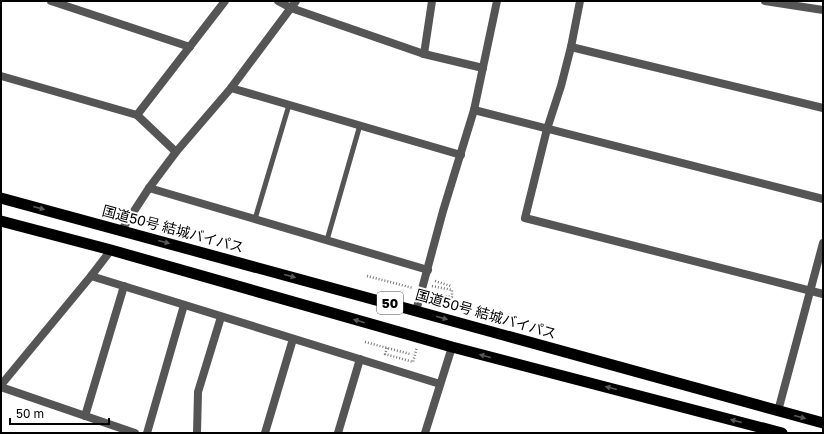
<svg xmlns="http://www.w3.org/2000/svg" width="824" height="434" font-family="'Golos Text','Noto Sans JP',sans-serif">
<rect width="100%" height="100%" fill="#fff"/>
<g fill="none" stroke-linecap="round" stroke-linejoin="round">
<!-- path -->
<g stroke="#777" stroke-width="2.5" stroke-dasharray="1 2" stroke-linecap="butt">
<path d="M367 276 413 288"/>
<path d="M435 281 451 286"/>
<path d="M432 286 452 290V297L433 294 432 296"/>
<path d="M365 342 410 354"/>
<path d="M387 348 385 354 413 362 417 347"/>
</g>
<!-- service -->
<g stroke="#555" stroke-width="5">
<path d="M255 219 289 105"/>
<path d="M327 240 360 125"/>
</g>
<!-- minor -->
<g stroke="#555" stroke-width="8">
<path d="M51 1 190 47"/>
<path d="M278 1 291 8 424 54 483 68"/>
<path d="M580 1 571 47 561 86 547 129 525 218 823 294"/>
<path d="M765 1 823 10"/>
<path d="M571 47 823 108"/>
<path d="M424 54 432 1"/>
<path d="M1 76 137 115 176 152"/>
<path d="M231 88 461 155"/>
<path d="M474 110 823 199"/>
<path d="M137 115 225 1"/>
<path d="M149 188 428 270"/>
<path d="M121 231 149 188 176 152 231 88 296 1"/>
<path d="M91 276 440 384"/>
<path d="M416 311 443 211 474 110 497 1"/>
<path d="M1 385 91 276 111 250"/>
<path d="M1 387 135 433"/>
<path d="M85 416 124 286"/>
<path d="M147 433 184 305"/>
<path d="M197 433 198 392 221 317"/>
<path d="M265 433 293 339"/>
<path d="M338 433 360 359"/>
<path d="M425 433 452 347"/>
</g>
<!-- tertiary -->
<path stroke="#555" stroke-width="8" d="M778 411 823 243"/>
<!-- trunk -->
<g stroke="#000" stroke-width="11">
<path d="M1 198 416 311 823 423"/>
<path d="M1 221 111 250 452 347 782 433"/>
</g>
</g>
<!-- one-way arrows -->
<defs><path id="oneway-solid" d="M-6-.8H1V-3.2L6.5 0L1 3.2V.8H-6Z"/></defs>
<g fill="#595959">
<use href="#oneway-solid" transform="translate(39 208) rotate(15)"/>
<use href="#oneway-solid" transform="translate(164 242) rotate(15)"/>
<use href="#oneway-solid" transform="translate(290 276) rotate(15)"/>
<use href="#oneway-solid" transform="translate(442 318) rotate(16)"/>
<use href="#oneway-solid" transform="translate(359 321) rotate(-164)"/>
<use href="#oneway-solid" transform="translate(485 356) rotate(-165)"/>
<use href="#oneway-solid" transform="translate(611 388) rotate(-165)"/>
<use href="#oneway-solid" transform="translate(800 417) rotate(15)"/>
<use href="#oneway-solid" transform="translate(736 421) rotate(-165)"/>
</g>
<g text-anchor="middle" stroke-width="4" stroke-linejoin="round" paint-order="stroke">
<!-- shield labels -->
<rect fill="#fff" stroke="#4c4c4c" stroke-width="1" x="377" y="292" width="26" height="22" rx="3"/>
<g font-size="13" font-weight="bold" fill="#000">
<text x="390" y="308">50</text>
</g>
<!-- street labels -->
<g font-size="14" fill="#000" stroke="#fff">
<text transform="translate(173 229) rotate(15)" y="5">国道50号 結城バイパス</text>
<text transform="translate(486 314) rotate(16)" y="5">国道50号 結城バイパス</text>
</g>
</g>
<!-- border -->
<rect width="824" height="434" fill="none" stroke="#000000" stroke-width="4"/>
<!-- scale -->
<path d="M10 418v6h99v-6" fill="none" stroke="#000000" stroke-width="2"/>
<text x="16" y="418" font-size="12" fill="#000000" stroke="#ffffff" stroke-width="3" paint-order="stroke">50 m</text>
</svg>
